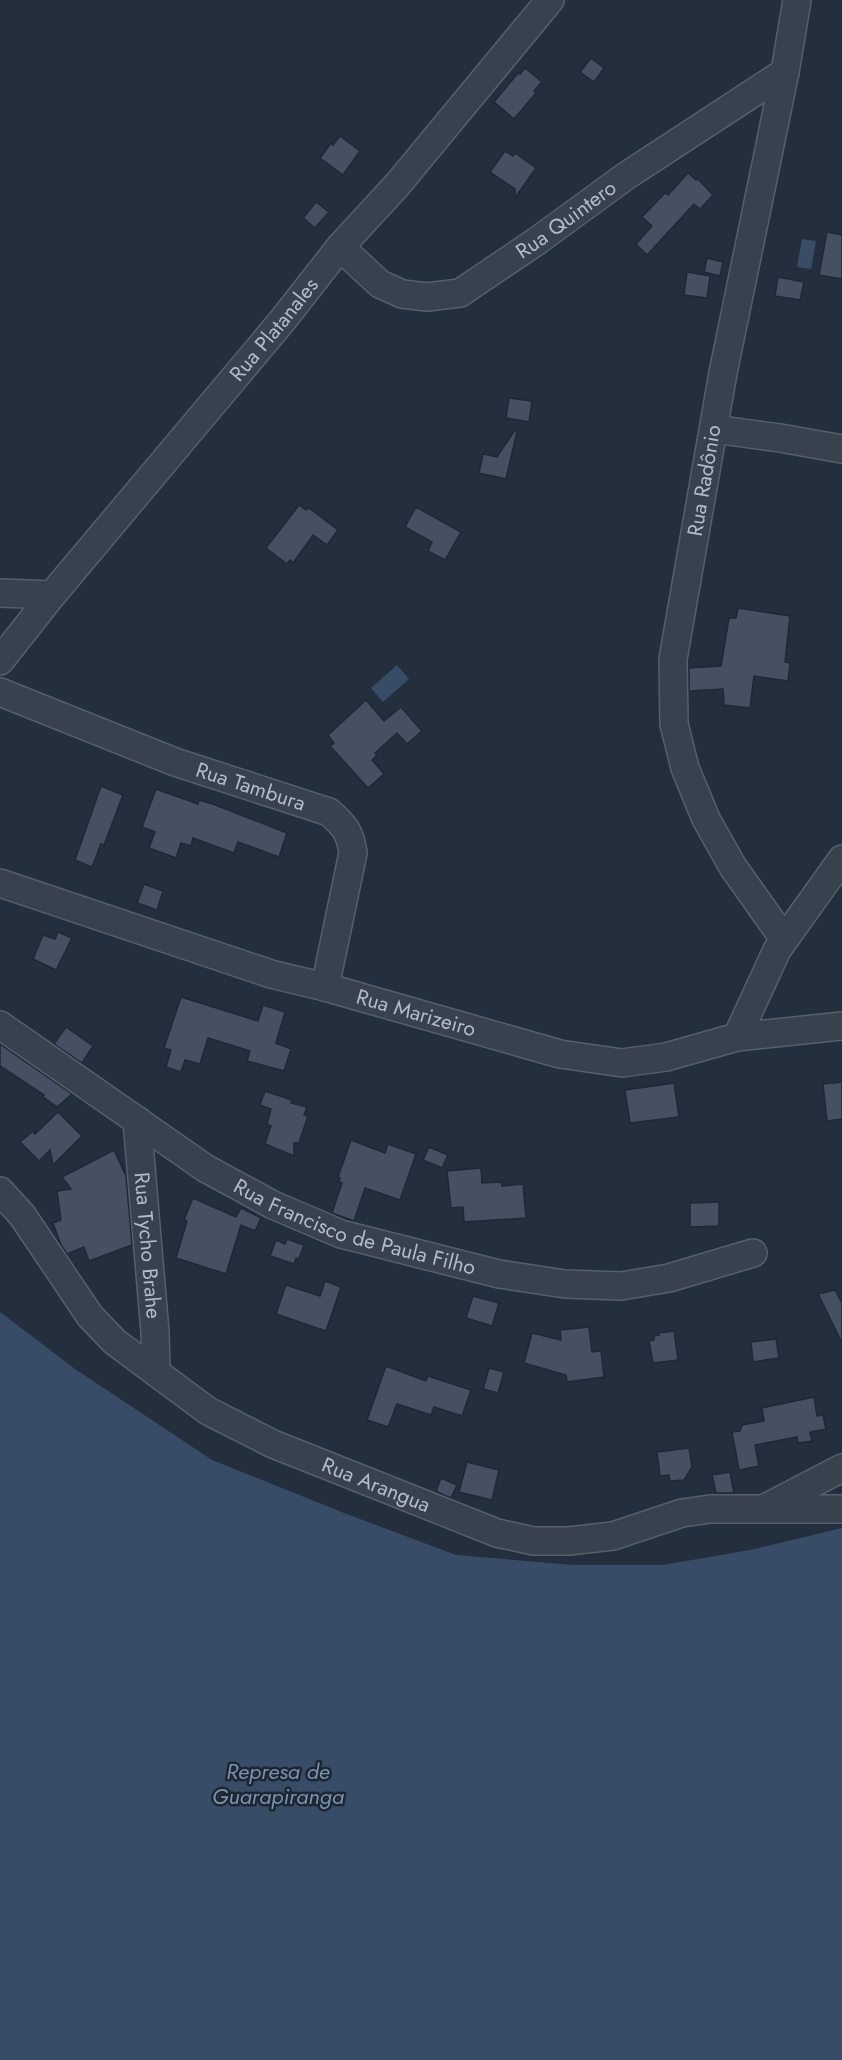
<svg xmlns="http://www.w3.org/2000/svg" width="842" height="2060" font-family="Jost,sans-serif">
<rect width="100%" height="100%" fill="#242f3e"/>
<!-- water -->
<g fill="#394c67">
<path d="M802 239 816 241 811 269 797 267Z"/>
<path d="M397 665 409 679 383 702 371 688Z"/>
<path d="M0 1312 75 1369 212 1460 344 1513 456 1555 573 1565H663L750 1550 842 1528V2060H0Z"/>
</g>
<!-- building -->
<g fill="#455162" stroke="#1f2835" stroke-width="1.5">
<path d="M591 58 604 68 594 82 580 72Z"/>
<path d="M525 68 542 82 534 91 536 93 514 119 494 102 518 73 520 74Z"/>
<path d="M340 136 360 151 343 175 320 158 331 143 333 145Z"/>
<path d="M505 151 513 156 515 153 536 168 515 198V189L490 172Z"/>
<path d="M688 173 696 180 697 178 713 195 700 209 694 204 647 255 636 244 652 226 642 217 665 193 668 195Z"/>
<path d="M316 202 329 212 315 228 303 218Z"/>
<path d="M827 232 842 235V279L819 275Z"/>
<path d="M707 258 723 262 720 276 704 272Z"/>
<path d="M687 272 710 276 707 298 684 295Z"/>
<path d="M778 277 804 282 800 300 775 296Z"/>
<path d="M509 398 532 401 529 422 506 418Z"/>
<path d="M515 430 517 431 506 479 479 473 483 454 497 457Z"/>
<path d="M299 505 306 510 309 508 338 530 327 545 313 535 293 563 290 560 287 564 266 548Z"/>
<path d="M416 507 461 532 445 560 428 551 432 542 405 527Z"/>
<path d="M738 608 790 616 785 662 790 663 788 681 754 676 750 708 724 705 723 689 689 691V668L721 666 729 618H736Z"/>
<path d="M366 700 384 721 401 707 422 731 407 744 397 733 375 753 377 755 372 760 384 774 368 788 330 746 334 743 328 735Z"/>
<path d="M101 786 123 795 104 845 101 844 92 867 75 860Z"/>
<path d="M156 789 198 804 199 800 213 804 287 833 279 857 238 842 234 853 193 838 191 846 181 843 176 858 149 848 155 832 142 827Z"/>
<path d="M144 884 163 891 157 910 137 903Z"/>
<path d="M58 932 72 938 56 970 33 959 43 935 55 939Z"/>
<path d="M181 997 258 1021 263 1005 285 1012 276 1043 291 1049 284 1071 247 1061 250 1051 208 1038 200 1064 185 1060 181 1072 166 1067 171 1050 164 1048Z"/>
<path d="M66 1027 93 1046 82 1063 54 1044Z"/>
<path d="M0 1044 72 1094 57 1107 42 1096 44 1095 0 1066Z"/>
<path d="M842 1082V1119L827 1121 823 1084Z"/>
<path d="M674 1083 679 1117 630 1123 625 1090Z"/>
<path d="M265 1091 292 1100 291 1103 307 1107 304 1115 308 1116 299 1143H294V1156L265 1144 271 1126 267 1124 271 1109 260 1105Z"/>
<path d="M58 1112 82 1136 53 1165 50 1150 39 1161 20 1142 33 1131 35 1134Z"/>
<path d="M351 1140 385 1153 388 1144 416 1154 400 1200 365 1188 354 1221 332 1213 342 1183 339 1182 340 1178 338 1177Z"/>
<path d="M429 1147 448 1155 442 1168 423 1160Z"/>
<path d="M114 1150 126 1176 132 1245 89 1261 84 1247 67 1254 61 1245 53 1223 61 1220 57 1191 71 1189 62 1177Z"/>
<path d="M481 1168 482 1183 501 1182 502 1186 523 1184 526 1218 464 1222 463 1207 451 1208 447 1171Z"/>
<path d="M193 1198 236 1217 241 1208 261 1218 255 1231 241 1225 226 1274 176 1258 187 1221 184 1220Z"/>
<path d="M719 1202V1226L690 1227V1203Z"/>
<path d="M287 1239 304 1245 299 1259 296 1258 294 1264 270 1256 276 1240 285 1244Z"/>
<path d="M325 1281 341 1287 326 1331 276 1314 286 1285 320 1296Z"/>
<path d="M835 1290 842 1303V1343L818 1294Z"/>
<path d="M473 1296 499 1303 492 1326 466 1318Z"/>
<path d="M589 1327 592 1352 601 1351 604 1377 567 1382 566 1375 524 1363 532 1333 561 1340 560 1330Z"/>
<path d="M674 1331 678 1360 653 1363 649 1341 654 1340V1336L659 1335 658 1333Z"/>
<path d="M776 1339 779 1358 753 1362 751 1342Z"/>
<path d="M386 1366 426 1381 428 1376 471 1390 462 1416 434 1407 431 1415 397 1404 388 1427 367 1420Z"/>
<path d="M489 1368 504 1372 498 1393 483 1389Z"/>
<path d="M814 1397 817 1416 823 1415 826 1429 810 1432 812 1441 798 1443 797 1437 755 1445 759 1466 739 1470 732 1432 740 1431 742 1425 764 1421 762 1408Z"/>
<path d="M689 1448 692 1467 684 1480 670 1481 669 1475 660 1476 657 1452Z"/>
<path d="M467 1462 499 1470 492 1500 459 1492Z"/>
<path d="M730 1472 734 1493H716L712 1475Z"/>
<path d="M441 1478 457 1485 451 1498 437 1492V1488Z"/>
</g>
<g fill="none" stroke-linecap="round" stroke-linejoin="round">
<defs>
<g id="minor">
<path id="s1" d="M340 247 380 284 402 294 427 297 460 293 537 241 626 176 785 72"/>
<path d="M714 429 780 438 842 449"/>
<path d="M0 593 52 595"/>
<path id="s2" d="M0 661 52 595 282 321 340 247 398 184 550 0"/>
<path id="s3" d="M0 692 175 762 329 812C345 826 350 832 353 853L325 987"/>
<path id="s4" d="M0 883 271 974 325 987 560 1054 622 1063 666 1057 737 1037 842 1026"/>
<path id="s5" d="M784 939 733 867 706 819 685 768 674 724 673 659 723 373 785 72 797 0"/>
<path id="s6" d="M0 1025 205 1168 273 1205 341 1234 499 1274 565 1284 621 1286 669 1278 753 1253"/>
<path d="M737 1037 777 950 842 859"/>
<path id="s7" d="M137 1120 155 1332 156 1371"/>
<path id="s8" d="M0 1191 22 1215 90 1316 115 1342 208 1411 273 1444 497 1533 534 1541H568L613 1536 682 1513 710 1509H842"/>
<path d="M767 1507 842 1468"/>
</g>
</defs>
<!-- minor casing -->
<use href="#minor" stroke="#565f6c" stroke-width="30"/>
<!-- minor -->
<use href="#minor" stroke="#38414e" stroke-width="27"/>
</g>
<g text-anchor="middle" stroke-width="5" stroke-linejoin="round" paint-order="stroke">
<!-- street labels -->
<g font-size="21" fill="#b4bcc9" stroke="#1d2633">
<text dy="7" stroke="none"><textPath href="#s1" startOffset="266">Rua Quintero</textPath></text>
<text dy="7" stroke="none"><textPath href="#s2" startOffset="430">Rua Platanales</textPath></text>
<text dy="7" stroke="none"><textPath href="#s5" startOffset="490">Rua Radônio</textPath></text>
<text dy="7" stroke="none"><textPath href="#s3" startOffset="268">Rua Tambura</textPath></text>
<text dy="7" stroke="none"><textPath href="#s4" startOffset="436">Rua Marizeiro</textPath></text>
<text dy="7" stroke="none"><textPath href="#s6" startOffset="412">Rua Francisco de Paula Filho</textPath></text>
<text dy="7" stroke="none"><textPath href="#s7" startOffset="126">Rua Tycho Brahe</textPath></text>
<text dy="7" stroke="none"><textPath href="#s8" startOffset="490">Rua Arangua</textPath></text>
</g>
<!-- water labels -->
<g font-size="22" font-style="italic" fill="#7c92b1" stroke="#1d2633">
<text x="278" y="1779">Represa de<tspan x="278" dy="25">Guarapiranga</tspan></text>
</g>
</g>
</svg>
